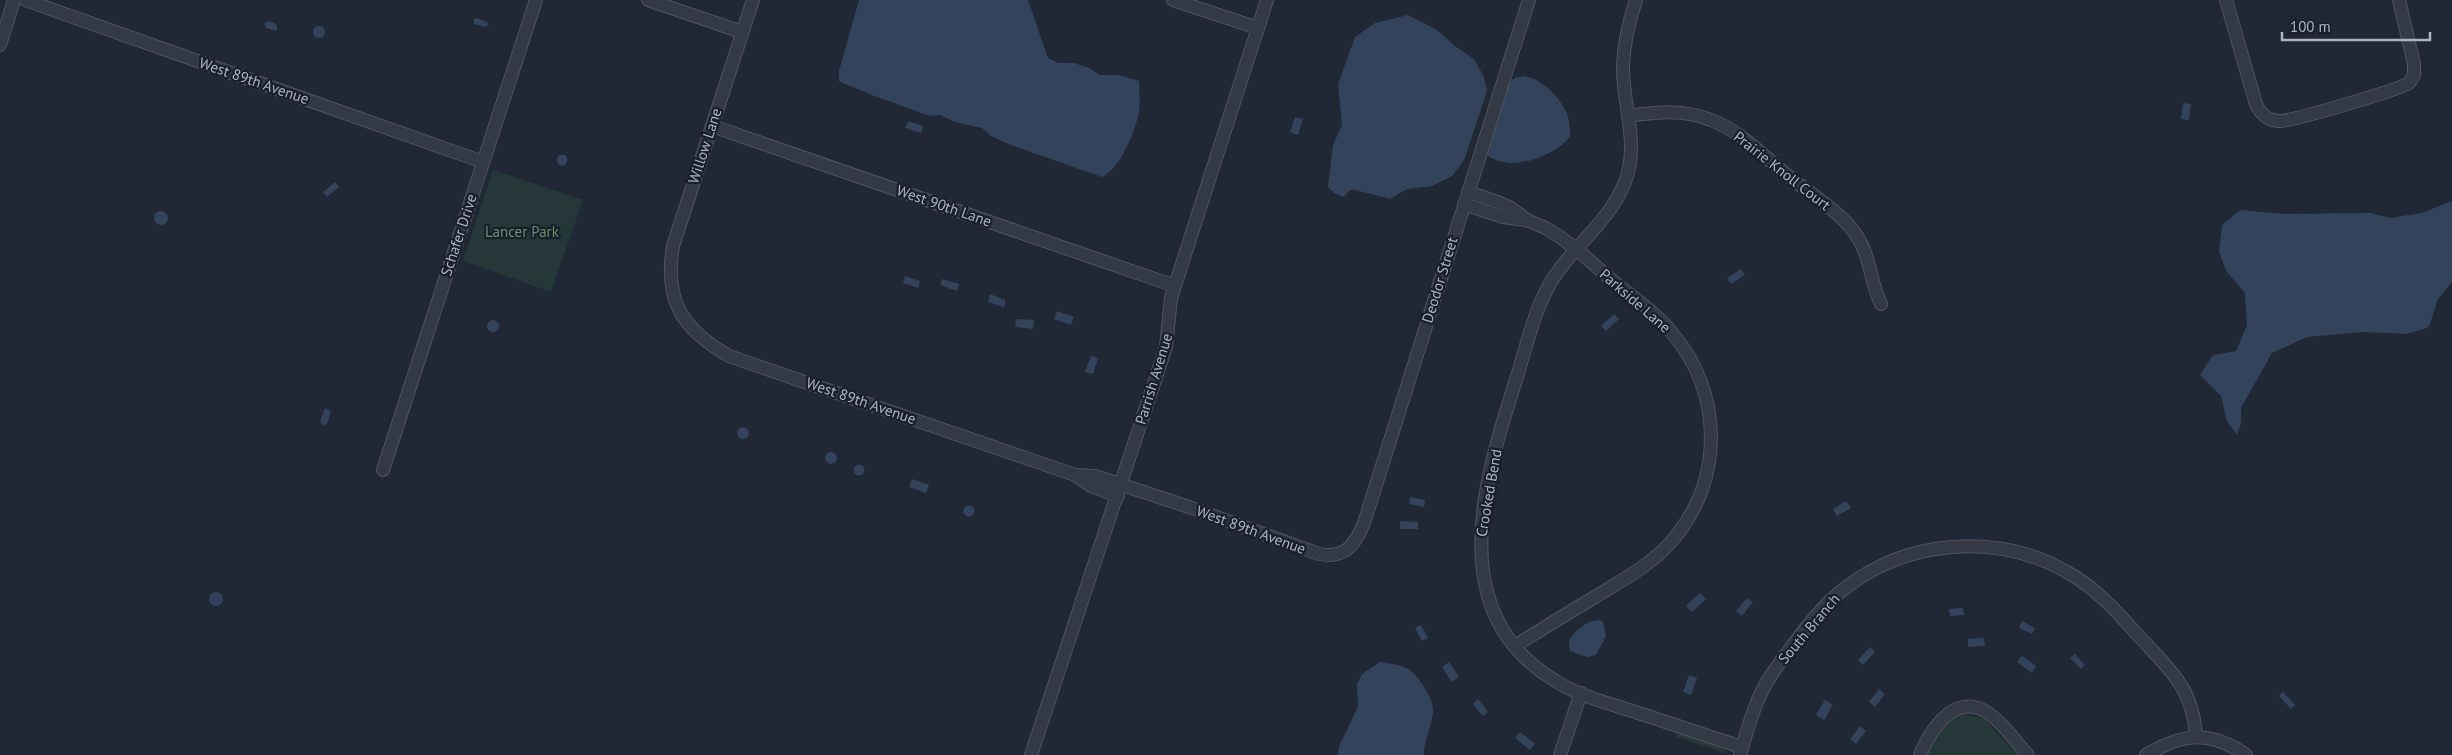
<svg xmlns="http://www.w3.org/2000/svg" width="2452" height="755" font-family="'PT Sans',sans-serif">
<rect width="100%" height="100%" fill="#202835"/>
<!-- green -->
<g fill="#253739">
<path d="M493 170 583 200 551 292 463 261Z"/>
<path d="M1965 714 1984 719 2018 755H1927C1936 738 1944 718 1965 714Z"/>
<path d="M1678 733 1725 748V753L1676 737Z"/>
</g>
<!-- water -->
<g fill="#34435c">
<path d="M859 0H1028L1048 58 1058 63H1074L1089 68 1100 75H1119L1139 81C1139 92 1141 106 1138 117 1132 137 1121 167 1102 177L1008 144 991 136 982 128 955 122 940 115 930 116 869 94C859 88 849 87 839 81V71Z"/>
<path d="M1408 15 1437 30 1455 46 1474 59 1484 77 1487 91 1464 160 1452 176 1432 186 1407 189 1390 199 1355 190H1350L1344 197 1334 193 1328 187 1333 145 1342 125 1338 84 1355 37 1375 23Z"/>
<path d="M477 18 487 22 489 25 485 27 474 24V19Z"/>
<path d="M269 21 277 25V31L266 28 264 23Z"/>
<circle cx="319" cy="32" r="6"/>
<path d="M1524 76C1543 79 1562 99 1568 117 1570 123 1570 131 1570 137 1554 157 1511 172 1488 156L1487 151 1509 83 1515 78Z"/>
<path d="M2183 103 2191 104 2189 120 2181 119Z"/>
<path d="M1295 117 1303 119 1298 135 1290 132Z"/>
<path d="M908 121 923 126 921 133 905 128Z"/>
<circle cx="562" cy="160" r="5.5"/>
<path d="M335 182 339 187 327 197 323 192Z"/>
<path d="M2452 201V282L2438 299 2429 327 2407 334 2363 332 2307 337 2272 353 2241 408V423L2237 435 2227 421 2221 396 2200 375 2213 355 2236 351 2247 325 2245 293 2227 272 2219 252 2222 225 2240 210 2285 214 2370 213 2390 218 2422 213Z"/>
<circle cx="161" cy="218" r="7"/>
<path d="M1741 269 1745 275 1731 284 1727 278Z"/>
<path d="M905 276 920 281 918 288 903 283Z"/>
<path d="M942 279 959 284 957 291 940 285Z"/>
<path d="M990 294 1005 300V305L1003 307 988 302Z"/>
<path d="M1057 311 1074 317 1071 325 1054 319Z"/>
<path d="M1614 314 1619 319 1606 331 1601 326Z"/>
<path d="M1016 319 1034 320 1033 329 1015 327Z"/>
<circle cx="493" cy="326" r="6"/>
<path d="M1091 356 1098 358 1093 374 1085 372Z"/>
<path d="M325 408 331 411 327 424 324 426 320 422Z"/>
<circle cx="743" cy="433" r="6"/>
<circle cx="831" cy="458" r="6"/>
<circle cx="859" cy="470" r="5.5"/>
<path d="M912 479 929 485 926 493 909 487Z"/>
<path d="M1410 497 1425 500 1424 507 1409 504Z"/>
<path d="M1846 501 1851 508 1837 516 1833 509Z"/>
<circle cx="969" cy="511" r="5.5"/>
<path d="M1400 521 1418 522V529H1400Z"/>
<circle cx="216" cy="599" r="7"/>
<path d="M1700 593 1706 599 1692 612 1686 606Z"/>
<path d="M1747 598 1753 602 1742 616 1736 611Z"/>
<path d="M1963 608 1964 615 1950 616 1949 609Z"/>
<path d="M1597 620 1603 621 1606 636 1596 655 1587 657 1570 651 1569 640C1576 630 1585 622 1597 620Z"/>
<path d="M2022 621 2035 628 2032 634 2019 628Z"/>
<path d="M1421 625 1428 638 1422 641 1415 628Z"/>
<path d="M1984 638 1985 646 1968 647V639Z"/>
<path d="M1870 647 1875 652 1863 665 1858 660Z"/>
<path d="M2075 654 2085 665 2081 669 2070 658Z"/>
<path d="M2022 656 2036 666 2032 673 2017 662Z"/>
<path d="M1380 662C1389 663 1402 665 1410 670 1420 678 1435 700 1433 713 1431 728 1424 740 1424 755H1338L1339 746 1358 707 1357 684 1362 674Z"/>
<path d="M1449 662 1459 677 1452 682 1442 667Z"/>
<path d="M1689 675 1697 678 1691 695 1683 692Z"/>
<path d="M1879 689 1885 694 1875 707 1869 702Z"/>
<path d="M2283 692 2295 705 2291 709 2279 696Z"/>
<path d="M1478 699 1488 712 1483 716 1473 704Z"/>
<path d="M1825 700 1833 705 1824 720 1816 715Z"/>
<path d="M1860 726 1866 731 1856 744 1850 739Z"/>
<path d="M1520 732 1535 744 1530 750 1515 738Z"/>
</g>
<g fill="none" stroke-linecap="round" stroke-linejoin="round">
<defs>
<g id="minor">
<path d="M25 0 483 162"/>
<path d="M648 0 742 32"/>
<path d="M753 0 673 246C664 301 682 329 729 356L1075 475"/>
<path d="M1173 0 1258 28"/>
<path d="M1636 0C1629 21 1624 43 1623 65 1622 104 1640 143 1625 182 1609 224 1567 250 1547 289 1532 318 1525 352 1515 383 1483 483 1444 613 1554 680 1577 695 1604 702 1629 710 1667 722 1704 735 1742 747"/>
<path d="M2226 0 2256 104C2260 113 2268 121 2279 121 2290 122 2401 89 2409 83L2414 75V64L2399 0"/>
<path d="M0 45 14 0"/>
<path d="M1628 116C1657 112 1684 109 1711 120 1741 131 1766 159 1791 178 1813 196 1841 212 1857 236 1871 258 1870 282 1881 304"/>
<path d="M712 126 1175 286"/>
<path d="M1468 192C1480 196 1494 200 1507 206 1515 210 1521 216 1529 221 1535 224 1543 226 1549 230 1573 244 1593 264 1614 282 1634 298 1657 314 1673 334 1722 393 1724 476 1676 536 1655 563 1624 579 1595 597 1568 613 1542 629 1515 646"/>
<path d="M1464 204 1503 217 1525 220"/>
<path d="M383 470 536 0"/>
<path d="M1118 496 1091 486 1075 475 1095 476 1189 507 1319 554C1345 559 1355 545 1364 523L1529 0"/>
<path d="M1031 755 1166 347 1171 298 1267 0"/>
<path d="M1560 755 1581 693"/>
<path d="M1740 755C1746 734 1752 711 1762 691 1771 673 1784 657 1796 641 1810 622 1825 603 1844 589 1906 540 1996 532 2065 571 2093 586 2114 608 2135 632 2167 667 2193 686 2196 736"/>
<path d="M1920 755C1931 729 1955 691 1988 713 2003 723 2015 741 2028 755"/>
<path d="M2146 755C2182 733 2210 730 2246 755"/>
</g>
</defs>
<!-- minor casing -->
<use href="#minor" stroke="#4e5561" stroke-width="14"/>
<!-- minor -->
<use href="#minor" stroke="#333a46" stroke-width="12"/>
</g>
<g text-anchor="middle" stroke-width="4.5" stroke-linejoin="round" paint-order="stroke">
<!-- street labels -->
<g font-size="15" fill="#adb5c3" stroke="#191f2a">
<text transform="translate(254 81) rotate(19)" y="5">West 89th Avenue</text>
<text transform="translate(705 146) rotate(-72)" y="5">Willow Lane</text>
<text transform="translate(1782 171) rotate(38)" y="5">Prairie Knoll Court</text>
<text transform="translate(944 206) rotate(19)" y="5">West 90th Lane</text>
<text transform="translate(459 235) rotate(-72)" y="5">Schafer Drive</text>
<text transform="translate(1440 280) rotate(-73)" y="5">Deodor Street</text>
<text transform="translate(1635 301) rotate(41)" y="5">Parkside Lane</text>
<text transform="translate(1154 379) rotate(-73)" y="5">Parrish Avenue</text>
<text transform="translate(861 401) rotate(19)" y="5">West 89th Avenue</text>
<text transform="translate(1489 493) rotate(-80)" y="5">Crooked Bend</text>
<text transform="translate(1251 530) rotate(20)" y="5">West 89th Avenue</text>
<text transform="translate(1809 629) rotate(-50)" y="5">South Branch</text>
</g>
<!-- park labels -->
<g font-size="15" fill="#669272" stroke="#191f2a">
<text x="522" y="237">Lancer Park</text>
</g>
</g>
<!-- scale -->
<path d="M2282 32v8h148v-8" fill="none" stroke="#adb5c3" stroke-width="2.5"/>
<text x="2290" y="32" font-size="15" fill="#adb5c3" stroke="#191f2a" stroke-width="4" paint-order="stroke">100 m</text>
</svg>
